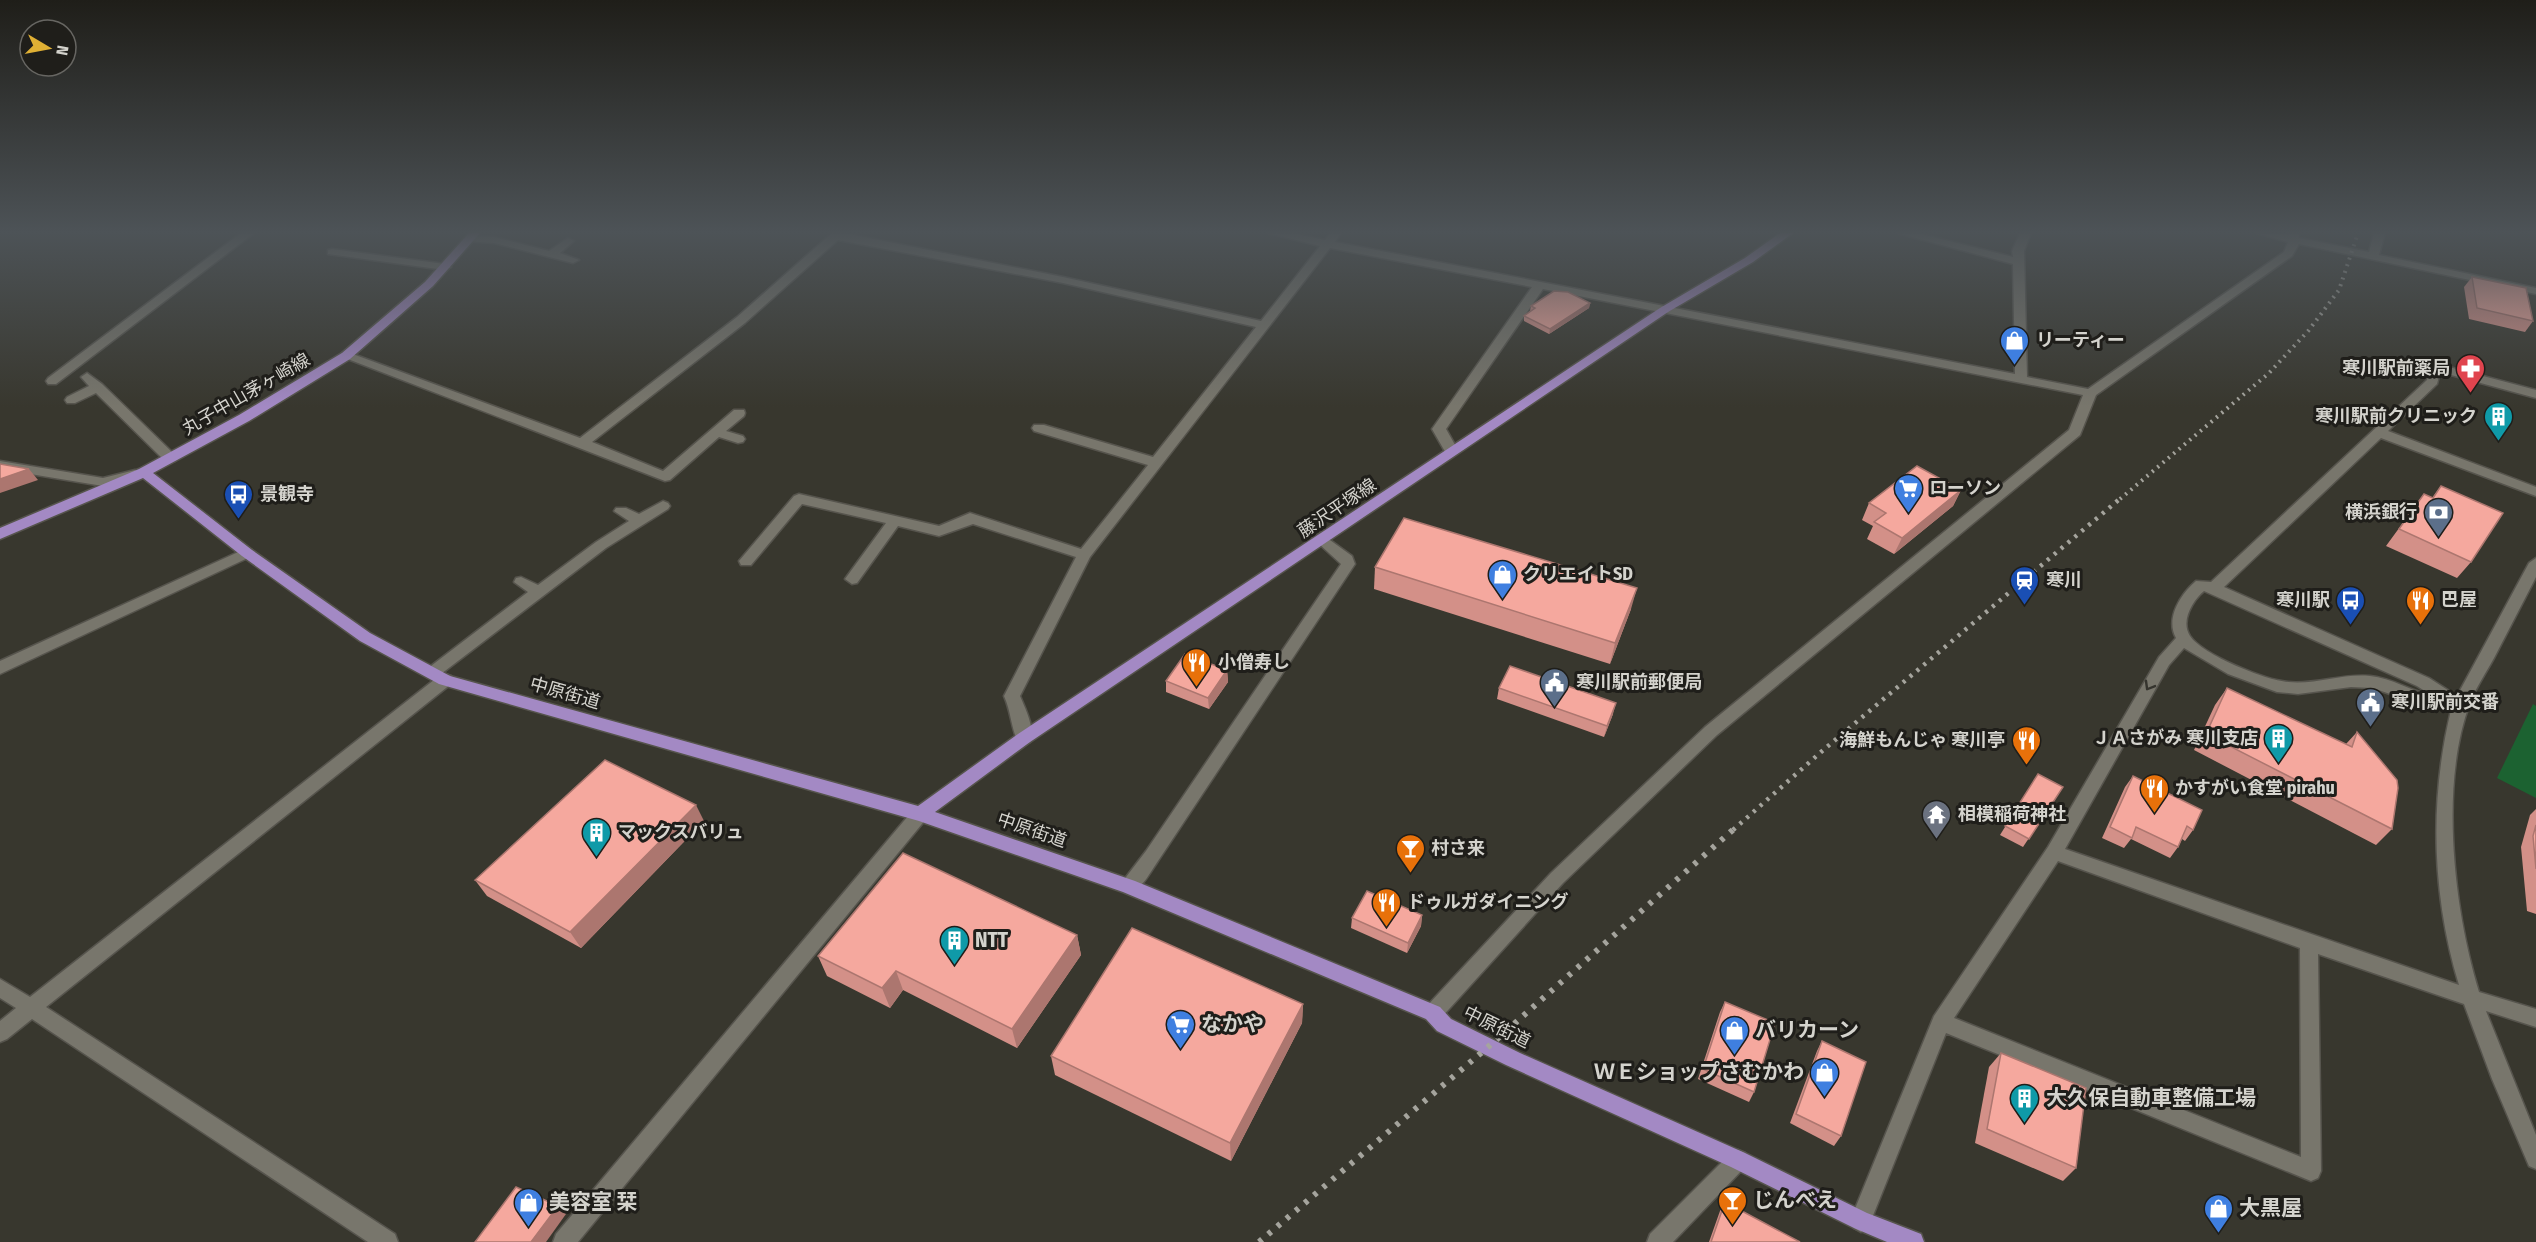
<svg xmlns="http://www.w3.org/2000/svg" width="2536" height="1242" font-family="'Fira Sans Condensed','Noto Sans JP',sans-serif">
<rect width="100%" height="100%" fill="#38372e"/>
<!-- green -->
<path fill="#1c6231" d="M2533 704 2536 706V798L2497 778Z"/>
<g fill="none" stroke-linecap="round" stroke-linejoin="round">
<defs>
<g id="minor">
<path d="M241 233H254L56 384H48L46 381 48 378Z"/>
<path d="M832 233H844L1063 277 1261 321 1320 246 1268 233H1292L1325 240 1330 233H1341L1335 242 2015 374 2013 264 1897 233H1917L2013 257 2012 251 2020 233H2031L2024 251 2027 377 2088 389 2284 252 2288 242 2256 233 2288 235V233H2299V238L2369 252 2374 233H2385L2379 255 2536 288V294L2299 244 2292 256 2096 395 2080 435 1717 735 1563 883 1440 1019 1433 1022 1426 1019 1423 1013 1426 1007 1551 873 1705 727 2069 430 2083 395 1543 289 1446 429 1459 452 1452 456 1447 455 1432 429 1532 287 1330 248 1090 557 1020 696C1025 708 1036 730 1030 742L1024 744 1018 742C1011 728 1011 711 1004 696L1076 557 973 524 939 536 898 526 857 583 852 584 845 579 886 523 802 504 751 565H741L739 561 794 496 799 494 939 526 970 513 1081 549 1148 465 1034 431 1032 428 1034 425H1044L1153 457 1256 327 1063 283 838 240 745 323 592 442 663 471 734 410H744L745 413 744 416 726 431 743 436 745 439 743 442 738 443 719 437 670 480 665 481 340 356 342 353H350L580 438 737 317Z"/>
<path d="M470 236 494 237 549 251 568 238 574 241 560 253 579 260 573 263 494 243 466 241 464 239Z"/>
<path d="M332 249 445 264 451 267 445 270 328 254V250Z"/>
<path d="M2434 363 2536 390V398L2440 372 2437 384 2388 431 2536 487V496L2381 438 2224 587 2429 678 2457 696 2529 563 2536 558V577C2522 604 2508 631 2494 658 2486 673 2476 687 2470 703 2439 785 2454 910 2479 992L2536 1009V1027L2486 1011 2536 1135V1169L2529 1166 2492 1079 2464 1004 2318 954 2321 1171 2318 1178 2311 1181 1946 1033 1868 1228 1861 1232 1854 1228 1850 1221 1934 1016 2048 847 2159 657 2176 638C2165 618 2181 594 2196 581L2211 582 2427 380 2428 367ZM2204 591 2417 686 2431 695C2410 691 2392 678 2370 676 2343 673 2316 685 2288 682 2265 680 2203 655 2190 636 2180 621 2193 600 2204 591ZM2184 648 2228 674 2277 692 2298 694 2351 687 2373 688 2421 705 2451 710C2429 801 2432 896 2459 985L2065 849 2169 665ZM2058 861 2300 948 2301 1157 1954 1018Z"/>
<path d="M87 373 102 384 175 455 177 458 175 461H165L96 393 75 403H67L65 400 67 397 89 386 81 377Z"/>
<path d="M0 461 103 478 135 470 142 474 140 477 103 486 0 469Z"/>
<path d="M663 501 668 503 670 506 668 509 606 548 437 677H427L424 673 427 669 528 592 514 582 516 578 521 577 538 585 596 542 629 521 614 511 616 508H626L639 514Z"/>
<path d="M1323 535 1352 556 1355 564 1158 861C1150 872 1139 897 1123 891L1120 886 1123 881 1146 851 1341 564 1318 543 1316 540Z"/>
<path d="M247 548 252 550 254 553 252 556 0 674V661Z"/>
<path d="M445 674 451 676 453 680 451 684 46 1007 395 1234 398 1242H368L32 1019 7 1039 0 1042V1021L16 1008 0 998V979L30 997 439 676Z"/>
<path d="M920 807 926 809 928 814 926 819 578 1242H553L556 1234 914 809Z"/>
<path d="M1738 1150 1745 1153 1748 1160 1745 1167 1673 1242H1647L1650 1234 1731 1153Z"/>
</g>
<path id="major" d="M469 233H480L433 286 350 359 249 421 153 473 252 550 370 633 450 676 918 806 1018 734 1660 308 1745 258 1780 233H1793L1753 262 1668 312 1030 742 935 812 1135 881 1440 1007 1451 1019 1520 1053 1745 1153 1867 1213 1921 1234 1924 1242H1887L1854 1228 1731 1167 1506 1065 1437 1031 1426 1019 1123 892 919 821 439 684 360 641 242 556 143 478 0 539V528L139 469 239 415 342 353 425 282Z"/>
</defs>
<!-- minor casing -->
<use href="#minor" stroke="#56544d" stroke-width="3"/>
<!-- major casing -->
<use href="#major" stroke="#56544d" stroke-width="3"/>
<!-- minor -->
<use href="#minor" fill="#78766c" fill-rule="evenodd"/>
<!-- major -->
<use href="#major" fill="#a389c4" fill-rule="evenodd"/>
<!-- rail-far2 -->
<path stroke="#a5a49d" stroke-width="4" stroke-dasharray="2 5" stroke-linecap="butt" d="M2120 499 2269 373 2309 330 2339 290 2358 233"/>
<!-- rail-far1 -->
<path stroke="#a5a49d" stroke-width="4.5" stroke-dasharray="3 6" stroke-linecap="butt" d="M1733 830 1821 752 2122 497"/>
<!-- rail -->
<path stroke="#a5a49d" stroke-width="6" stroke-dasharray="4 8" stroke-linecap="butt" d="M1259 1242 1488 1047 1735 828"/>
</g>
<!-- wall -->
<g fill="#d39088">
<path d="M2472 277 2533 321 2525 332 2469 319 2464 287Z"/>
<path d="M1590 303 1589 308 1549 334 1524 321V316L1530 311 1531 306Z"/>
<path d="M2441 486 2471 562 2457 578 2386 546 2424 494 2432 498Z"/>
<path d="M1961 490 1953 506 1894 554 1867 539 1873 526 1862 520 1869 503Z"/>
<path d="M1375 567 1631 609 1610 664 1374 589Z"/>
<path d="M1227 670 1228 682 1209 709 1166 692V681Z"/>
<path d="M1499 688 1613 714 1604 737 1497 699Z"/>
<path d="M2227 688 2346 744 2357 732 2392 829 2376 845 2194 750 2215 705Z"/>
<path d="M2038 774 2063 787 2023 847 2000 835Z"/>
<path d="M2133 776 2193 830 2185 841 2182 839 2178 847 2170 858 2131 839 2124 848 2102 838 2125 787Z"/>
<path d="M2536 809V914L2527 911 2521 847 2530 815Z"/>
<path d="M704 821 581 948 487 896 475 880Z"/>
<path d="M1422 915 1421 926 1407 953 1351 928 1352 918Z"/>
<path d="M1077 935 1081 955 1017 1048 903 990 890 1008 827 976 818 956Z"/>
<path d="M1725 1002 1754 1092 1749 1102 1698 1079 1720 1012Z"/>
<path d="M1303 1004 1302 1023 1231 1161 1055 1075 1051 1056Z"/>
<path d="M1822 1041 1841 1136 1834 1146 1790 1123 1817 1051Z"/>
<path d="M2001 1053 2076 1168 2063 1181 1975 1143 1989 1067Z"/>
<path d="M1725 1202 1800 1242H1709L1720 1211Z"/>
</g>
<!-- shaded-wall -->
<g fill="#ac766f">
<path d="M1590 303 1589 308 1549 334 1550 329Z"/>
<path d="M29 469 38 480 0 493V479Z"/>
<path d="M1961 490 1953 506 1894 554 1902 538Z"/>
<path d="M1637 588 1631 609 1610 664 1615 643Z"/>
<path d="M1227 670 1228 682 1209 709 1208 698Z"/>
<path d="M1616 703 1613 714 1604 737 1607 726Z"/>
<path d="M696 805 704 821 581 948 570 932Z"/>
<path d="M1422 915 1421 926 1407 953 1408 943Z"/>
<path d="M1077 935 1081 955 1017 1048 1012 1029Z"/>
<path d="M896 971 903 990 890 1008 882 988Z"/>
<path d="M1303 1004 1302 1023 1231 1161 1230 1143Z"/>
<path d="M558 1206 566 1214 546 1242H531Z"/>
</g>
<!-- building -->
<g fill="#f5a89e" stroke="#ac766f" stroke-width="1.5">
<path d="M2472 277 2526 288 2533 321 2477 308Z"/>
<path d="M1554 291 1568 292 1590 303 1550 329 1524 316 1535 308 1531 306Z"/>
<path d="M0 464 29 469 0 479Z"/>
<path d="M1917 466 1961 490 1902 538 1874 522 1886 513 1869 503Z"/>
<path d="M2441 486 2503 513 2471 562 2399 529 2424 494 2433 498Z"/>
<path d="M1404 518 1637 588 1615 643 1375 567Z"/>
<path d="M1185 654 1227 670 1208 698 1166 681Z"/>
<path d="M1510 666 1616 703 1607 726 1499 688Z"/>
<path d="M2227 688 2352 747 2357 732 2397 780 2398 788 2392 829 2206 734Z"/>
<path d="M605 760 696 805 570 932 475 880Z"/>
<path d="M2038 774 2063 787 2029 839 2005 826Z"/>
<path d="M2133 776 2202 810 2193 830 2187 826 2178 847 2136 827 2132 838 2110 827Z"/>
<path d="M2536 825V869L2533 836Z"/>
<path d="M903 853 1077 935 1012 1029 896 971 882 988 818 956Z"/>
<path d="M1367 891 1422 915 1408 943 1352 918Z"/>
<path d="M1132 928 1303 1004 1230 1143 1051 1056Z"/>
<path d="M1725 1002 1775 1023 1754 1092 1703 1069Z"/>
<path d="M1822 1041 1866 1062 1841 1136 1796 1114Z"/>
<path d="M2001 1053 2086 1088 2076 1168 1987 1129Z"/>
<path d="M516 1187 558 1206 531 1242H475Z"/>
<path d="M1725 1202 1800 1242H1711Z"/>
</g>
<!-- one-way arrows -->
<defs><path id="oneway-chevron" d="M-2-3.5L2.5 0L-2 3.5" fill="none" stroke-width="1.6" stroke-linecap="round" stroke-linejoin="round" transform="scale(1.5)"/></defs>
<use stroke="#35342e" href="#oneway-chevron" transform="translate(2149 686) rotate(120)"/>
<!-- sky -->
<linearGradient id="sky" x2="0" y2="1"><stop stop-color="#1f1e19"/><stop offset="0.57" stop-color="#4d5357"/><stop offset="1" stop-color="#4d5357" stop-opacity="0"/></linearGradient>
<rect width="2536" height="407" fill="url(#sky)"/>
<!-- icons -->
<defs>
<symbol id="shop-pin" viewBox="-11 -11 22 30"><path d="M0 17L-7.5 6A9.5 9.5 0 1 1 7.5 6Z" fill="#3f7fe0" stroke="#1f1e1a"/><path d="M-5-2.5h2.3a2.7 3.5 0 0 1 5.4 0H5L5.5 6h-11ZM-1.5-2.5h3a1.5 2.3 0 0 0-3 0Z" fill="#fff"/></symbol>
<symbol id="pharmacy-pin" viewBox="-11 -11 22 30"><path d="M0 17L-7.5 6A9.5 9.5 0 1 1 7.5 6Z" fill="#e0444e" stroke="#1f1e1a"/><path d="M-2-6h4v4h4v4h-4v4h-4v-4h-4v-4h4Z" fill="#fff"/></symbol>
<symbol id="building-pin" viewBox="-11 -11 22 30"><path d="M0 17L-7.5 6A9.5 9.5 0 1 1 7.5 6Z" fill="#0f9aa8" stroke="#1f1e1a"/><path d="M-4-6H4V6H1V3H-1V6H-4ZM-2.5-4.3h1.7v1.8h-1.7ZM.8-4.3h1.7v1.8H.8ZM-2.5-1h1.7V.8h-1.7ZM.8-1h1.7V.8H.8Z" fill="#fff"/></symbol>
<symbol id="supermarket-pin" viewBox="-11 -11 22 30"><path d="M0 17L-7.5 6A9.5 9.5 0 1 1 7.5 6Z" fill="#3f7fe0" stroke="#1f1e1a"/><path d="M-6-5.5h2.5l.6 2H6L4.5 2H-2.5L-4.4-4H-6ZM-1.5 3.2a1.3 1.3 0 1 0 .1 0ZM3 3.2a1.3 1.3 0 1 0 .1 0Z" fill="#fff"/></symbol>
<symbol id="bus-pin" viewBox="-11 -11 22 30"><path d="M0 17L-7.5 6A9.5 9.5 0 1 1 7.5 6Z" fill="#1a4fb4" stroke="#1f1e1a"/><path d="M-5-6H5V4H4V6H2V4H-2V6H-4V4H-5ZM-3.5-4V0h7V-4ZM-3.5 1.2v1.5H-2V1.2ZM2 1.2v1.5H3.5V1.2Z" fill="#fff"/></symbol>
<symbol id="bank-pin" viewBox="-11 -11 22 30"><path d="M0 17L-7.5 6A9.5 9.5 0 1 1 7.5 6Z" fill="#5c6f8a" stroke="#1f1e1a"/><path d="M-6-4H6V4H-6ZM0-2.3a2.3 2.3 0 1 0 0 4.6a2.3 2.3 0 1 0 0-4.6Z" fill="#fff"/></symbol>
<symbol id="station-pin" viewBox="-11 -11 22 30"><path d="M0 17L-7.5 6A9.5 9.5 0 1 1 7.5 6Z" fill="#1a4fb4" stroke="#1f1e1a"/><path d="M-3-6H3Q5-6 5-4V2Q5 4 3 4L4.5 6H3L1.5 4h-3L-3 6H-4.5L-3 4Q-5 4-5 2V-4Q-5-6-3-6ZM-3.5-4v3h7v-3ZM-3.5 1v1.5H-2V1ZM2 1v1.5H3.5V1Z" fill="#fff"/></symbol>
<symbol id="restaurant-pin" viewBox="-11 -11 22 30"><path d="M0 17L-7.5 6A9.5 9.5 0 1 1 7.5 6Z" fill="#e8710a" stroke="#1f1e1a"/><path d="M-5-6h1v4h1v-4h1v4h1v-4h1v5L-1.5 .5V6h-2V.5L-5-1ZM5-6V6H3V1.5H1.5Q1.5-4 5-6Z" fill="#fff"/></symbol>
<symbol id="civic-pin" viewBox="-11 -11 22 30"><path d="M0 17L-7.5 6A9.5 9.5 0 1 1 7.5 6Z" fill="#5c6f8a" stroke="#1f1e1a"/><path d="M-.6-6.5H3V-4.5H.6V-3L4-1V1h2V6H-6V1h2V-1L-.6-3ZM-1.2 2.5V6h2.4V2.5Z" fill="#fff"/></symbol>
<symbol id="temple-pin" viewBox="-11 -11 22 30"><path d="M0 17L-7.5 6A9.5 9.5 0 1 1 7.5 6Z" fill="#6b7280" stroke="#1f1e1a"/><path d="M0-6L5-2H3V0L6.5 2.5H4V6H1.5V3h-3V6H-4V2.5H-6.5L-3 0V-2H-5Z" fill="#fff"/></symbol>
<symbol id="bar-pin" viewBox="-11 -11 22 30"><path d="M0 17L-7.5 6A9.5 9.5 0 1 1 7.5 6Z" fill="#e8710a" stroke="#1f1e1a"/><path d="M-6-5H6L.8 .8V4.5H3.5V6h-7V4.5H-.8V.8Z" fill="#fff"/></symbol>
</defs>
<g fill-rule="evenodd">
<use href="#shop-pin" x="1998" y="324" width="33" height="45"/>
<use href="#pharmacy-pin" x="2454" y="352" width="33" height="45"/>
<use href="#building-pin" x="2482" y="400" width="33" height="45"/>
<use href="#supermarket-pin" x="1892" y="472" width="33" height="45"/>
<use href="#bus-pin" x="222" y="478" width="33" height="45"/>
<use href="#bank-pin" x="2422" y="496" width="33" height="45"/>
<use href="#shop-pin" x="1486" y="558" width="33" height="45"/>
<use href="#station-pin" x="2008" y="564" width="33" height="45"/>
<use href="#bus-pin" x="2334" y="584" width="33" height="45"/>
<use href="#restaurant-pin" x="2404" y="584" width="33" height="45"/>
<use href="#restaurant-pin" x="1180" y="646" width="33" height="45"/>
<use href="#civic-pin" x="1538" y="666" width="33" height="45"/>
<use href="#civic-pin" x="2354" y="686" width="33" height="45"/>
<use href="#building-pin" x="2262" y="722" width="33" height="45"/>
<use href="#restaurant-pin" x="2010" y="724" width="33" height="45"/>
<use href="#restaurant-pin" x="2138" y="772" width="33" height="45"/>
<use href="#temple-pin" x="1920" y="798" width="33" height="45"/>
<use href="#building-pin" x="580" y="816" width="33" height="45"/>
<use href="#bar-pin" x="1394" y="832" width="33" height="45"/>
<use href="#restaurant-pin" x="1370" y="886" width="33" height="45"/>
<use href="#building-pin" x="938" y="924" width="33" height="45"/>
<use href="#supermarket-pin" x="1164" y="1008" width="33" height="45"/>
<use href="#shop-pin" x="1718" y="1014" width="33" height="45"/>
<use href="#shop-pin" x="1808" y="1056" width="33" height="45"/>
<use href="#building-pin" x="2008" y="1082" width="33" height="45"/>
<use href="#bar-pin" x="1716" y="1184" width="33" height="45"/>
<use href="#shop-pin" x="512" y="1186" width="33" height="45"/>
<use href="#shop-pin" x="2202" y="1192" width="33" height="45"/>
</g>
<g text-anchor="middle" stroke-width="6" stroke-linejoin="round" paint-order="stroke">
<!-- poi labels -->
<g font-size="18" font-weight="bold" fill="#d4d3cd" stroke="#1f1e1a" text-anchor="start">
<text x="2036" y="346">リーティー</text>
<text x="2450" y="374" text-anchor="end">寒川駅前薬局</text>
<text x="2477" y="422" text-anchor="end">寒川駅前クリニック</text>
<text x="1929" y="494">ローソン</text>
<text x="260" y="500">景観寺</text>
<text x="2417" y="518" text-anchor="end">横浜銀行</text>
<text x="1523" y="580">クリエイトSD</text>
<text x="2046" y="586">寒川</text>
<text x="2330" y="606" text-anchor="end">寒川駅</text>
<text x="2441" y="606">巴屋</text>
<text x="1218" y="668">小僧寿し</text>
<text x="1576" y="688">寒川駅前郵便局</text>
<text x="2391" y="708">寒川駅前交番</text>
<text x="2258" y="744" text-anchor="end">ＪＡさがみ 寒川支店</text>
<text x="2005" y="746" text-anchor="end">海鮮もんじゃ 寒川亭</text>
<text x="2175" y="794">かすがい食堂 pirahu</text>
<text x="1958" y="820">相模稲荷神社</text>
<text x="618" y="838">マックスバリュ</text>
<text x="1431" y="854">村さ来</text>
<text x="1407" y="908">ドゥルガダイニング</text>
</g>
<!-- street labels -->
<g font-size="18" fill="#d4d3cd" stroke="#1f1e1a">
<text transform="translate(246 394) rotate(-30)" y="6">丸子中山茅ヶ崎線</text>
<text transform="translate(1337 508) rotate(-34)" y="6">藤沢平塚線</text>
<text transform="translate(565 693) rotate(16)" y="6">中原街道</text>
<text transform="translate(1032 830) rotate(19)" y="6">中原街道</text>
<text transform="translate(1497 1027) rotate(26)" y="6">中原街道</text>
</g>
<!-- near-poi labels -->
<g font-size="21" font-weight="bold" fill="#d4d3cd" stroke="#1f1e1a" text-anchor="start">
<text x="975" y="947">NTT</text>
<text x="1201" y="1031">なかや</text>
<text x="1755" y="1037">バリカーン</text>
<text x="1804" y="1079" text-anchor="end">ＷＥショップさむかわ</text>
<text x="2046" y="1105">大久保自動車整備工場</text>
<text x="1753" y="1207">じんべえ</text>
<text x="549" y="1209">美容室 栞</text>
<text x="2239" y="1215">大黒屋</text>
</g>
</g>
<!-- north arrow -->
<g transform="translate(48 48) rotate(100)"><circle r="28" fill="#1f1e1a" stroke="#676662" stroke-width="1.5"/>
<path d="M0-4.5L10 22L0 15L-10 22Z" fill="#e0b034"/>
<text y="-9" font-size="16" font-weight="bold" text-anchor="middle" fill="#d4d3cd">N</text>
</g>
</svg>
